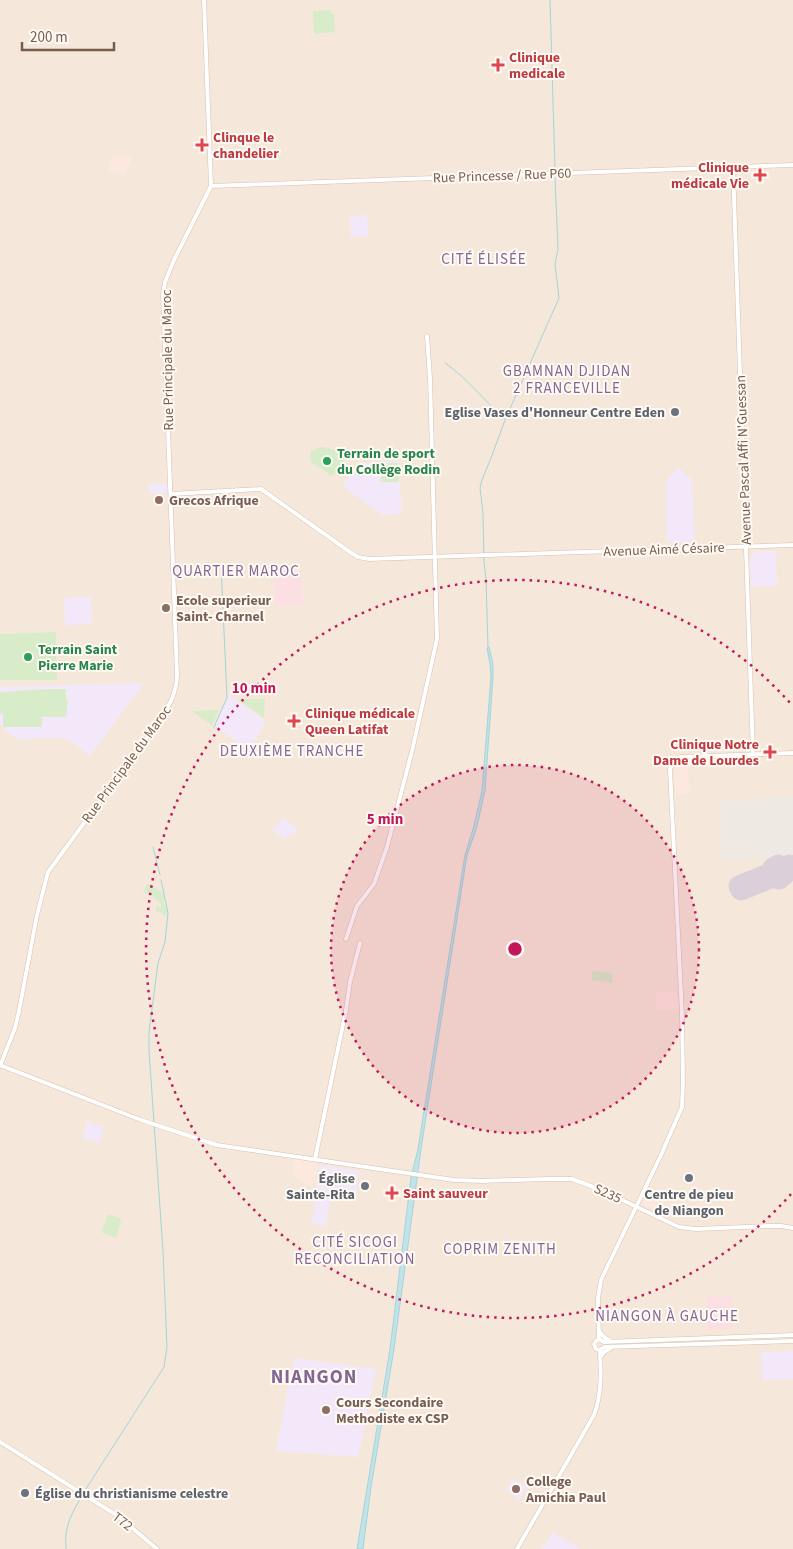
<svg xmlns="http://www.w3.org/2000/svg" width="793" height="1549" font-family="'Source Sans 3',sans-serif">
<rect width="100%" height="100%" fill="#fdf6ec"/>
<!-- residential -->
<rect fill="#f5e8da" x="0" y="0" width="793" height="1549"/>
<!-- commercial -->
<g fill="#fde8e0">
<path d="M132 156 124 176 109 170 113 157Z"/>
<path d="M681 760H688L689 794 675 795 674 770 676 762Z"/>
<path d="M656 992H677L678 1009 656 1010Z"/>
<path d="M296 1159 318 1162 314 1183 308 1184 295 1177 293 1174Z"/>
<path d="M650 1188 667 1196 659 1212 642 1204Z"/>
</g>
<!-- industrial -->
<path fill="#efe9e4" d="M793 797V857L721 860 719 800Z"/>
<!-- education -->
<g fill="#f3e8fa">
<path d="M367 215 368 236 351 237 350 216Z"/>
<path d="M398 461 402 514 383 515 342 486 360 463Z"/>
<path d="M678 467 692 480 694 542H667L666 481Z"/>
<path d="M167 483 168 493 149 494V484Z"/>
<path d="M756 551H776L777 586 751 587 750 558Z"/>
<path d="M91 597 92 624 65 625 64 598Z"/>
<path d="M144 683 90 756 69 740 63 738H39L22 740 10 734 0 725V687Z"/>
<path d="M229 695 266 721 249 751 215 726Z"/>
<path d="M283 818 298 829 292 836 289 834 285 839 272 830Z"/>
<path d="M88 1121 104 1128 99 1143 82 1137Z"/>
<path d="M320 1165 359 1171 356 1199 331 1195 326 1226 312 1224Z"/>
<path d="M793 1351V1379L762 1380 761 1352Z"/>
<path d="M294 1358 376 1369 358 1457 276 1451Z"/>
<path d="M513 1479 527 1487 519 1500 505 1490Z"/>
<path d="M553 1532 579 1548 578 1549H542Z"/>
</g>
<!-- medical -->
<g fill="#fbdfe3">
<path d="M283 566 302 578 303 604 275 605 273 577Z"/>
<path d="M732 1296 733 1329 707 1330 706 1297Z"/>
</g>
<!-- green -->
<g fill="#d8ecc9">
<path d="M331 10 332 14H334L335 32 314 34 313 11Z"/>
<path d="M320 447C326 447 330 448 336 451 352 459 341 468 332 476L311 462 310 452Z"/>
<path d="M386 463H398L399 482H380Z"/>
<path d="M56 632 57 680H0V634Z"/>
<path d="M47 689H67L66 692V698L68 700 66 717H42V727H3V714H0V692Z"/>
<path d="M237 699H265L264 718Z"/>
<path d="M219 710 212 726 192 711Z"/>
<path d="M147 884H151L164 895V904L168 912 166 916 156 911V907H161V904L152 896 145 893 144 890Z"/>
<path d="M592 971 612 973 613 983 592 980Z"/>
<path d="M108 1214 119 1218 121 1222 116 1238 101 1232Z"/>
</g>
<!-- water -->
<path fill="#bfe3e8" stroke="#a5d3da" d="M489 647 493 664V677L485 791 476 830 467 855 421 1149 394 1349 371 1487 363 1549H357L390 1349 411 1177 418 1149 465 855 473 829 482 791 491 677 490 664 487 648Z"/>
<g fill="none" stroke-linecap="round" stroke-linejoin="round">
<!-- stream -->
<g stroke="#a5d3da" stroke-width="1">
<path d="M550 0 555 169"/>
<path d="M445 363C468 379 484 400 504 419"/>
<path d="M488 647 486 579 484 563 483 513 480 488 482 480 491 458 505 420 559 298 555 264 558 249 555 178"/>
<path d="M214 727 227 698 221 565"/>
<path d="M153 847 160 875"/>
<path d="M84 1492 164 1367 167 1347 163 1251 149 1051V1032L158 963 165 942 168 913 161 880"/>
<path d="M66 1549C64 1526 71 1515 82 1496"/>
</g>
<!-- runway -->
<path stroke="#dbcfda" stroke-width="21" d="M778 865 783 868 790 865 792 869 785 872 784 875 779 879 773 877 741 890 739 886 771 873 773 868Z"/>
<defs>
<g id="secondary">
<path d="M733 167 753 754"/>
<path d="M211 186 793 165"/>
<path d="M171 494 261 489 350 552 358 557 369 559 793 545"/>
<path d="M346 939 357 906 374 884 387 847 412 751 437 639 430 378 427 336"/>
<path d="M0 1065 141 1120 217 1145 454 1180 481 1181 547 1179H572L599 1189 679 1227 696 1229 768 1226H781L793 1228"/>
<path d="M0 1066 15 1028 19 1011 37 915 48 872 157 724C168 708 177 694 177 674L163 294 165 282 174 260 211 186 204 0"/>
<path d="M315 1159 346 1010 350 982 360 943"/>
<path d="M599 1331 604 1337 610 1341"/>
<path d="M599 1339 598 1298 601 1280 661 1155 682 1107 683 1082 682 1015 670 769 675 759 681 757 793 753"/>
<path d="M599 1339 604 1342 793 1335"/>
<path d="M599 1339 596 1341 594 1344 596 1349 600 1350"/>
<path d="M600 1350 604 1347 793 1341"/>
<path d="M600 1358 604 1352 611 1348"/>
<path d="M0 1442 118 1516 157 1549"/>
<path d="M517 1549 594 1415C602 1394 601 1371 600 1350"/>
</g>
</defs>
<!-- secondary casing -->
<use href="#secondary" stroke="#d6c0b0" stroke-width="5"/>
<!-- secondary -->
<use href="#secondary" stroke="#fff" stroke-width="4"/>
</g>
<!-- distance rings -->
<circle cx="515" cy="949" r="184" fill="#c2185b" fill-opacity=".12"/>
<g fill="none" stroke="#c2185b" stroke-width="2.5" stroke-dasharray="2.5 5">
<circle cx="515" cy="949" r="184"/>
<path d="M791 1194A369 369 0 1 1 791 704"/>
</g>
<!-- markers -->
<g fill="#e0444e" stroke="#fffaf3" stroke-width="2">
<path d="M495.5 57.5h5v5h5v5h-5v5h-5v-5h-5v-5h5z"/>
<path d="M199.5 137.5h5v5h5v5h-5v5h-5v-5h-5v-5h5z"/>
<path d="M757.5 167.5h5v5h5v5h-5v5h-5v-5h-5v-5h5z"/>
<path d="M291.5 713.5h5v5h5v5h-5v5h-5v-5h-5v-5h5z"/>
<path d="M767.5 744.5h5v5h5v5h-5v5h-5v-5h-5v-5h5z"/>
<path d="M389.5 1185.5h5v5h5v5h-5v5h-5v-5h-5v-5h5z"/>
</g>
<g fill="#6b7280" stroke="#fffaf3" stroke-width="2">
<circle cx="675" cy="412" r="5"/>
<circle cx="689" cy="1178" r="5"/>
<circle cx="365" cy="1186" r="5"/>
<circle cx="25" cy="1493" r="5"/>
</g>
<g fill="#2e9e5b" stroke="#fffaf3" stroke-width="2">
<circle cx="327" cy="461" r="5"/>
<circle cx="28" cy="657" r="5"/>
</g>
<g fill="#8d6e63" stroke="#fffaf3" stroke-width="2">
<circle cx="159" cy="500" r="5"/>
<circle cx="166" cy="608" r="5"/>
<circle cx="326" cy="1410" r="5"/>
<circle cx="516" cy="1489" r="5"/>
</g>
<g text-anchor="middle" stroke-width="4" stroke-linejoin="round" paint-order="stroke">
<!-- health labels -->
<g font-size="14" font-weight="bold" fill="#be3a42" stroke="#fffaf3" text-anchor="start">
<text x="509" y="62">Clinique<tspan x="509" dy="16">medicale</tspan></text>
<text x="213" y="142">Clinque le<tspan x="213" dy="16">chandelier</tspan></text>
<text x="749" y="172" text-anchor="end">Clinique<tspan x="749" dy="16">médicale Vie</tspan></text>
<text x="305" y="718">Clinique médicale<tspan x="305" dy="16">Queen Latifat</tspan></text>
<text x="759" y="749" text-anchor="end">Clinique Notre<tspan x="759" dy="16">Dame de Lourdes</tspan></text>
<text x="403" y="1198">Saint sauveur</text>
</g>
<!-- street labels -->
<g font-size="14" fill="#7a5c4d" stroke="#fffaf3">
<text transform="translate(502 175) rotate(-2)" y="5">Rue Princesse / Rue P60</text>
<text transform="translate(167 360) rotate(-91)" y="5">Rue Principale du Maroc</text>
<text transform="translate(743 460) rotate(-92)" y="5">Avenue Pascal Affi N'Guessan</text>
<text transform="translate(664 549) rotate(-2)" y="5">Avenue Aimé Césaire</text>
<text transform="translate(126 764) rotate(-54)" y="5">Rue Principale du Maroc</text>
<text transform="translate(608 1193) rotate(24)" y="5">S235</text>
<text transform="translate(123 1521) rotate(37)" y="5">T72</text>
</g>
<!-- worship labels -->
<g font-size="14" font-weight="bold" fill="#5b616d" stroke="#fffaf3" text-anchor="end">
<text x="665" y="417">Eglise Vases d'Honneur Centre Eden</text>
<text x="355" y="1183">Église<tspan x="355" dy="16">Sainte-Rita</tspan></text>
<text x="689" y="1199" text-anchor="middle">Centre de pieu<tspan x="689" dy="16">de Niangon</tspan></text>
<text x="35" y="1498" text-anchor="start">Église du christianisme celestre</text>
</g>
<!-- leisure labels -->
<g font-size="14" font-weight="bold" fill="#27864d" stroke="#fffaf3" text-anchor="start">
<text x="337" y="458">Terrain de sport<tspan x="337" dy="16">du Collège Rodin</tspan></text>
<text x="38" y="654">Terrain Saint<tspan x="38" dy="16">Pierre Marie</tspan></text>
</g>
<!-- education labels -->
<g font-size="14" font-weight="bold" fill="#785e54" stroke="#fffaf3" text-anchor="start">
<text x="169" y="505">Grecos Afrique</text>
<text x="176" y="605">Ecole superieur<tspan x="176" dy="16">Saint- Charnel</tspan></text>
<text x="336" y="1407">Cours Secondaire<tspan x="336" dy="16">Methodiste ex CSP</tspan></text>
<text x="526" y="1486">College<tspan x="526" dy="16">Amichia Paul</tspan></text>
</g>
<!-- neighbourhood labels -->
<g font-size="15" letter-spacing="1" fill="#846695" stroke="#fffaf3">
<text x="484" y="264">CITÉ ÉLISÉE</text>
<text x="567" y="376">GBAMNAN DJIDAN<tspan x="567" dy="17">2 FRANCEVILLE</tspan></text>
<text x="236" y="576">QUARTIER MAROC</text>
<text x="292" y="756">DEUXIÈME TRANCHE</text>
<text x="355" y="1247">CITÉ SICOGI<tspan x="355" dy="17">RECONCILIATION</tspan></text>
<text x="500" y="1254">COPRIM ZENITH</text>
<text x="667" y="1321">NIANGON À GAUCHE</text>
</g>
<!-- district labels -->
<g font-size="19" font-weight="bold" letter-spacing="1" fill="#846695" stroke="#fffaf3">
<text x="314" y="1383">NIANGON</text>
</g>
</g>
<circle cx="515" cy="949" r="8" fill="#c2185b" stroke="#fffaf3" stroke-width="2.5"/>
<g font-size="15" text-anchor="middle" font-weight="bold" fill="#c2185b" stroke="#fffaf3" stroke-width="4" stroke-linejoin="round" paint-order="stroke">
<text x="254" y="693">10 min</text>
<text x="385" y="824">5 min</text>
</g>
<!-- scale -->
<path d="M22 42v8h92v-8" fill="none" stroke="#7a5c4d" stroke-width="2.5"/>
<text x="30" y="42" font-size="15" fill="#7a5c4d" stroke="#fffaf3" stroke-width="4" paint-order="stroke">200 m</text>
</svg>
